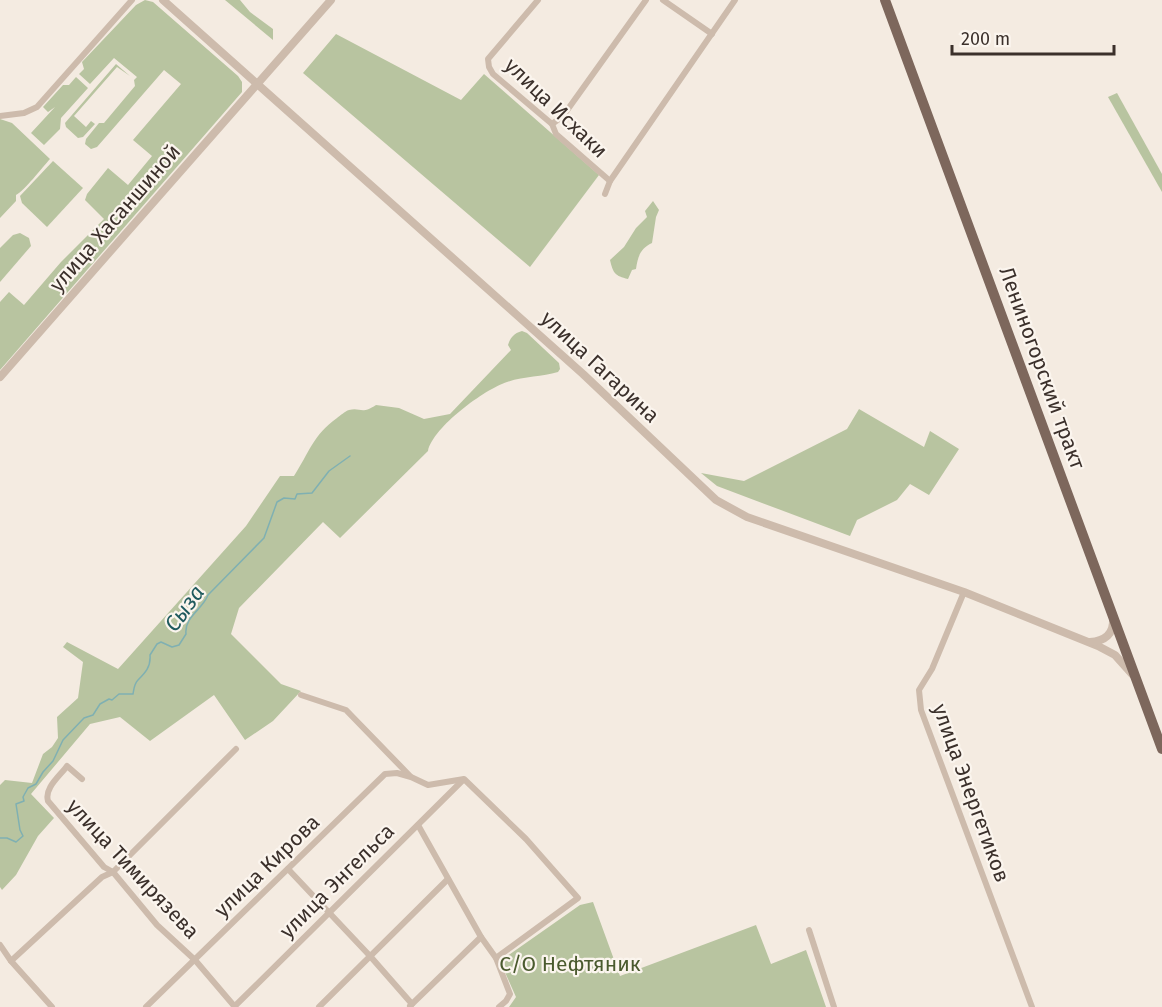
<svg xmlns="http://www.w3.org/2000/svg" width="1162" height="1007" font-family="'Fira Sans',sans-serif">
<rect width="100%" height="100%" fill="#f4ebe1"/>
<!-- green -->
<g fill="#b8c4a0">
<path d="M145 0 153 2 238 76 242 82V92L0 370V302L9 292 24 305 61 262 104 219 85 200 87 194 108 168 128 185 152 156 133 140 181 84 164 70 97 147 91 149 85 144 86 139 99 123H104L135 86 134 80 137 77 114 58 90 84 79 74 84 69 82 62 136 5Z"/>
<path d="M225 0H240L250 12 273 29V40Z"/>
<path d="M336 34 461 100 484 74 599 175 530 267 303 73Z"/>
<path d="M116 64 130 76 117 67 74 116 86 127 91 121 95 124 83 137 78 138 66 127 65 123Z"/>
<path d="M76 77 88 88 61 118 60 129 44 145 31 133 55 107 48 112 43 107 63 85H69Z"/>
<path d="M1117 93 1162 174V192L1108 97Z"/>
<path d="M0 119 12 123 50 159C42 168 24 191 16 195V201L0 218Z"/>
<path d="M53 161 83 188 47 227 22 203 20 196Z"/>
<path d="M653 201 659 210 656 217 652 243C640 249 638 256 636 269L632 270 628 279C615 276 613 273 610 260L624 247 636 228 647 217 645 211Z"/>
<path d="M20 233 29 238 31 246 0 282V248L13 235Z"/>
<path d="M522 331 527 333 559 363 560 369 558 372C542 377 524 376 507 382 485 389 433 427 428 451L340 538 323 522 239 608 231 634 281 684 301 691 273 721 245 740 214 695 150 741 120 717 90 724 31 794 54 818 38 836 16 875 2 890 0 887V785L5 780 32 783 43 754 52 747 58 738 57 717 78 698 83 662 63 647 67 642 118 669 246 526 280 476H294C309 453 313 435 337 418 340 416 345 411 349 410 361 407 361 415 376 405L399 408 424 419 450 414 511 350 508 345C510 338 514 333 522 331Z"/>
<path d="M859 409 924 447 930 431 959 449 929 495 910 484 897 500 857 520 850 536 717 486 701 473 744 481 847 429Z"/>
<path d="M593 902 620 976 756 925 771 964 806 950 826 1007H509L516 997 500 961 580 905Z"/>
</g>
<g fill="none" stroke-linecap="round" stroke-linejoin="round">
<!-- stream -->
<path stroke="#7fb0b2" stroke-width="1.5" d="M0 838H7L16 842 23 836 20 830 16 804 24 801 23 797 28 788 36 784 43 772 53 761 63 740 84 718 93 715 100 704 109 699 112 700 119 694H133C134 689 134 684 138 680 145 673 151 667 150 655L157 644 161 642 172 647 179 645 186 634C184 617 203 609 208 595L264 538 277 502 284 498 295 499 297 494 312 493 329 471 350 456"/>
<!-- minor -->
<g stroke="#cdbbac" stroke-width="6">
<path d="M538 0 488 59 489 67 493 74 552 124 556 134 610 181"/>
<path d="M663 0 712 34"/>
<path d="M0 116 24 113 37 107 132 0"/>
<path d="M552 124 563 116 646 0"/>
<path d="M605 194 610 181 735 0"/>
<path d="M964 592 932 669 919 690 921 710 1032 1007"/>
<path d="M301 695 346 710 410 776"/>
<path d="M82 779 67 766C60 776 44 788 48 801L104 867 113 872 157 925 195 960 235 1007"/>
<path d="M418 825 481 937 496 958 510 994 506 1001 499 1007"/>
<path d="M288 869 370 956 412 1004"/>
<path d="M809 930 834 1007"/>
<path d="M0 945 11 961 52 1007"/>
<path d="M11 961 102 877 113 872 236 749"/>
<path d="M410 1006 481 937"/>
<path d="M146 1007 385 774 397 773 411 777 428 785 464 779 526 839 578 898 496 958"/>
<path d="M234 1007 463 780"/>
<path d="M319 1007 448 879"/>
</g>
<!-- tertiary -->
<g stroke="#cdbbac" stroke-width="8">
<path d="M163 0 583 374 716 500 747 517 964 592 1098 646 1115 655 1132 674"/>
<path d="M0 377 331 0"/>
<path d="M1090 642C1105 641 1114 634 1113 619"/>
</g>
<!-- primary -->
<path stroke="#7d675c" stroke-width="10" d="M885 0 1162 749"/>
</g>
<g text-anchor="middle" stroke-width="4.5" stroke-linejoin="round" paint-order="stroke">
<!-- street labels -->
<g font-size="21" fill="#3b302b" stroke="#fbf5ee">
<text transform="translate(556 108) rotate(44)" y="7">улица Исхаки</text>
<text transform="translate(115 218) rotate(-49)" y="7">улица Хасаншиной</text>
<text transform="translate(600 367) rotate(43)" y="7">улица Гагарина</text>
<text transform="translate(1042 368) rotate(70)" y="7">Лениногорский тракт</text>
<text transform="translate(971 793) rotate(70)" y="7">улица Энергетиков</text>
<text transform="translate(267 866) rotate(-44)" y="7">улица Кирова</text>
<text transform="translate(133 869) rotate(47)" y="7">улица Тимирязева</text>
<text transform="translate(337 881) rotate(-45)" y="7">улица Энгельса</text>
</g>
<!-- park labels -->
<g font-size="21" fill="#4a5a2e" stroke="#fbf5ee">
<text x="570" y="971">С/О Нефтяник</text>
</g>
<!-- water labels -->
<g font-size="22" font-style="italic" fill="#1f5a5e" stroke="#fbf5ee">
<text transform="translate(184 608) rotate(-54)" y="8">Сыза</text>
</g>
</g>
<!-- scale -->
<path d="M952 45v9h162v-9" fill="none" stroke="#3b302b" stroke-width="3"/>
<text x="961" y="45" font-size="18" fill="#3b302b" stroke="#fbf5ee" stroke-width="4.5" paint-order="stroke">200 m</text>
</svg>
